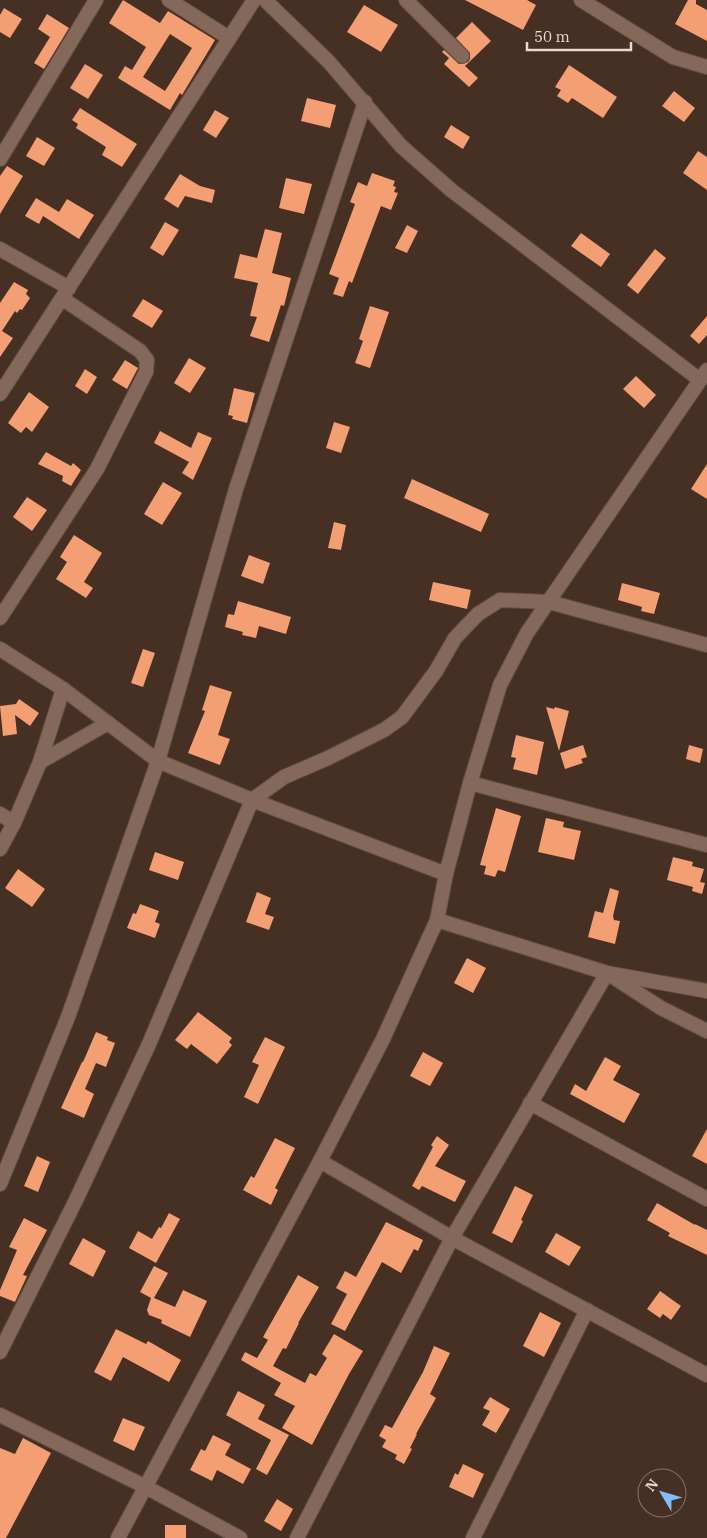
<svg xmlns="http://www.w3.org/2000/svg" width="707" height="1538" font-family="'IBM Plex Serif',serif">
<rect width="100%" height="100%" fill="#462f23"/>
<!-- building -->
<g fill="#f39f73" fill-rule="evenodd">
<path d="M123 0 160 23 168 11 215 40 182 95 180 93 170 110 118 78 125 66 132 70 146 47 109 23ZM170 34 192 48 165 91 143 77Z"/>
<path d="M465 0H527L536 5 523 30Z"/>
<path d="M688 0H696V4L707 10V41L675 24Z"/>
<path d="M364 5 398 25 381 52 347 32Z"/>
<path d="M4 8 22 19 10 38 0 32V15Z"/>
<path d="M47 14 69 28 44 69 34 63 50 37 38 29Z"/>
<path d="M472 22 491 41 465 66 478 78 469 87 444 64 449 58 442 52 444 50 459 64 468 62 470 59V53L456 38Z"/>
<path d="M85 64 103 75 88 99 70 88Z"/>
<path d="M569 65 617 97 603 118 572 98 568 103 557 96 561 90 555 87Z"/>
<path d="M674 91 695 108 684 122 662 106Z"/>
<path d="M307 98 336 105 330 128 301 121Z"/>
<path d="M80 108 137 144 122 167 102 155 106 147 76 128 78 124 72 120Z"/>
<path d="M215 110 229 118 216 138 203 130Z"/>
<path d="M451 125 470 137 463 149 444 137Z"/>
<path d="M37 137 55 148 44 166 26 156Z"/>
<path d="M698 151 707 157V190L683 173Z"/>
<path d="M7 166 23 176 0 214V176Z"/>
<path d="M372 173 395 181 393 186 396 187 394 192 398 193 391 210 381 206 352 283 349 281 343 297 333 294 339 278 329 274 355 204 350 202 358 182 367 186Z"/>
<path d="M180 174 200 186 215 190 212 203 185 196 178 208 164 199Z"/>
<path d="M286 178 312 184 304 214 279 208Z"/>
<path d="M36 198 59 212 67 199 94 215 79 239 43 216 39 224 25 216Z"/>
<path d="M165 222 179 230 163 256 150 248Z"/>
<path d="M407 225 418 231 407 253 395 248Z"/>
<path d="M265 229 282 233 272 273 291 278 284 306 281 305 269 342 250 336 257 317 250 316 258 283 234 278 240 254 257 258Z"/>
<path d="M581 233 610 254 601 267 571 246Z"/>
<path d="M655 249 666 258 638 294 627 285Z"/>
<path d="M14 282 28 290 26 294 30 298 22 310 20 309 17 313 15 311 2 331 13 338 0 357V303Z"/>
<path d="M143 299 163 311 152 328 132 316Z"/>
<path d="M370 306 389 312 370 368 355 363 363 341 359 339Z"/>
<path d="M707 316V335L699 344 690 336Z"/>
<path d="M189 358 206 368 190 393 174 383Z"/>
<path d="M125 360 138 368 127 389 112 380Z"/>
<path d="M85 369 97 377 87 394 75 386Z"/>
<path d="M636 376 656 395 644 408 623 389Z"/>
<path d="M234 388 255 393 247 423 232 419 233 416 228 415Z"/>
<path d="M29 392 49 407 32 432 26 427 21 433 8 423Z"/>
<path d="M334 422 350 427 341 453 326 448Z"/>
<path d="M160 431 191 448 198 432 212 438 193 480 182 473 189 462 154 443Z"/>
<path d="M46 452 71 466 73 463 81 470 71 486 62 481 63 476 38 464Z"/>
<path d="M707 464V499L691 489Z"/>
<path d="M412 479 489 514 481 532 404 498Z"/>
<path d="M163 482 182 493 162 525 144 514Z"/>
<path d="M27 497 47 510 32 531 13 517Z"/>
<path d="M334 522 346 525 341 550 328 548Z"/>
<path d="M74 535 102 553 84 582 93 588 86 598 56 579 67 562 60 557Z"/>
<path d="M249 555 270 563 263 584 241 576Z"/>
<path d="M433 582 471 590 467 609 429 600Z"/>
<path d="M622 583 660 593 654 614 641 611 642 607 618 600Z"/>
<path d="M238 601 291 617 286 634 259 626 256 638 242 635 243 632 225 627 228 614 234 615Z"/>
<path d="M143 649 155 653 143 687 131 683Z"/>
<path d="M210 685 232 692 218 735 230 739 220 765 188 753 205 711 202 710Z"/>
<path d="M19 699 39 713 30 726 15 715 17 734 3 736 0 706 16 704Z"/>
<path d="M546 707 554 709 555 707 569 711 559 751Z"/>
<path d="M516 735 544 742 537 775 513 769 516 758 511 757Z"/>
<path d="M583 745 587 757 581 759 583 763 565 769 560 753Z"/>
<path d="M689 745 703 749 700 763 686 759Z"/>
<path d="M496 808 521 816 505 872 498 870 495 877 484 874 486 866 480 865Z"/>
<path d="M546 818 564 822 563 827 581 831 574 860 538 852Z"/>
<path d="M155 852 184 862 178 880 149 870Z"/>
<path d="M673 857 693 862 692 866 704 869 700 882 705 883 702 894 692 891 693 887 667 880Z"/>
<path d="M18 869 45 889 32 907 5 888Z"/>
<path d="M610 888 619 891 613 916 614 920 620 921 615 944 588 937 595 911 603 913Z"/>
<path d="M257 892 271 898 265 914 274 917 269 930 246 922Z"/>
<path d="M140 904 159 911 155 922 160 924 155 938 127 928 133 913 136 914Z"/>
<path d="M467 958 486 968 473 993 454 983Z"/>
<path d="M198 1012 232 1038 229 1042 232 1045 217 1064 191 1044 187 1049 175 1040Z"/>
<path d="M96 1032 108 1037 107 1040 115 1043 106 1067 96 1063 85 1089 94 1094 84 1118 61 1108 82 1062H83Z"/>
<path d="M265 1037 285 1047 258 1104 244 1097 259 1065 252 1062Z"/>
<path d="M423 1052 443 1063 430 1086 410 1076Z"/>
<path d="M605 1057 621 1066 613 1080 640 1094 624 1123 570 1094 575 1084 586 1091Z"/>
<path d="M707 1129V1164L692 1156Z"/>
<path d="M437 1136 449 1145 435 1166 466 1181 455 1202 422 1186 419 1190 412 1186 433 1147 431 1145Z"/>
<path d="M275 1138 295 1148 275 1188 278 1190 271 1205 243 1190 251 1176 254 1178Z"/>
<path d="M37 1156 50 1162 38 1192 24 1186Z"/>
<path d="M515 1186 533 1195 521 1220 523 1221 512 1243 492 1233Z"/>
<path d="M657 1203 695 1225V1224L707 1230V1255L668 1236 670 1233 647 1220Z"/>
<path d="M169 1213 180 1219 156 1263 129 1248 138 1231 152 1239 159 1227 161 1228Z"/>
<path d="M24 1218 47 1230 23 1275 27 1276 15 1302 0 1296V1290L17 1250 9 1247Z"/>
<path d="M386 1222 423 1240 418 1251 414 1249 401 1273 382 1262 345 1331 331 1324 347 1294 336 1288 345 1271 356 1277Z"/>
<path d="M556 1233 581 1247 569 1266 545 1252Z"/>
<path d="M83 1238 106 1251 93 1277 69 1264Z"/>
<path d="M154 1266 168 1273 154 1298 175 1307 183 1290 207 1301 190 1337 161 1323 162 1320 149 1315 147 1310 151 1298 140 1292Z"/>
<path d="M298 1275 319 1287 298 1323H299L286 1349 283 1348 273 1366 305 1383 310 1373 316 1376 327 1358 322 1354 334 1334 363 1351 349 1374 312 1445 282 1428 295 1406 274 1395 281 1383 241 1360 245 1352 257 1358 268 1340 263 1337Z"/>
<path d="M660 1291 681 1306 671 1320 663 1314 660 1318 647 1309Z"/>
<path d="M540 1312 561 1323 544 1357 523 1346Z"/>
<path d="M116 1329 146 1344 148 1341 181 1360 169 1382 123 1357 111 1381 94 1372Z"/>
<path d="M434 1346 450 1353 430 1394 436 1398 416 1434H417L410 1448 412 1449 404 1464 395 1459 397 1455 382 1447 386 1440 379 1436 385 1425 392 1428 423 1372Z"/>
<path d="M238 1391 265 1405 258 1419 289 1435 267 1475 256 1469 271 1440 226 1415Z"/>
<path d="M490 1397 510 1409 496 1433 482 1425 490 1411 483 1408Z"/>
<path d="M123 1418 145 1427 134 1451 113 1441Z"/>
<path d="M213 1435 231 1444 225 1455 251 1469 243 1484 217 1470 212 1481 190 1470 201 1449 205 1451Z"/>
<path d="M23 1438 51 1453 6 1538H0V1448L15 1454Z"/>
<path d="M463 1464 484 1474 473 1498 449 1487 455 1473 458 1475Z"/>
<path d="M277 1499 293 1509 281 1531 264 1521Z"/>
<rect x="165" y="1525" width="21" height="13"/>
</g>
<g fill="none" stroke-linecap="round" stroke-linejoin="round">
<defs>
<g id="minor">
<path d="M169 0 229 38"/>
<path d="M265 0 329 62 401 146 451 190 700 380"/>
<path d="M406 0 462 56"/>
<path d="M581 0 673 57 707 67"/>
<path d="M0 159 96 0"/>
<path d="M0 249 69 288"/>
<path d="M0 394 254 0"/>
<path d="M0 618 97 469 146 372 147 360 140 351 63 299"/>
<path d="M0 649 63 689 158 761 252 800 446 874"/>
<path d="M40 762 108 723"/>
<path d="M470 783 707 845"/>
<path d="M0 814 14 823"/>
<path d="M0 849 14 823 40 762 63 689"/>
<path d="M437 920 607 973 707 991"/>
<path d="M530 1103 707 1199"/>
<path d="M320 1161 452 1238 707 1375"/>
<path d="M0 1184 68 1017 158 761 236 489 365 102"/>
<path d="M0 1352 76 1200 149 1044 252 800 284 777 328 758 384 730 402 717 436 671 455 638 478 614 500 600 549 602 707 645"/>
<path d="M0 1415 144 1486 240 1538"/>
<path d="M118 1538 320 1161 383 1039 437 920 446 874 470 783 500 685 527 633 707 370"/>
<path d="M297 1538 452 1238 607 973 661 1008 707 1031"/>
<path d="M473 1538 587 1310"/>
</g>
</defs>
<!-- minor casing -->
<use href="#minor" stroke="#614d42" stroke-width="16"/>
<!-- minor -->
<use href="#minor" stroke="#84695b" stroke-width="14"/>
</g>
<!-- north arrow -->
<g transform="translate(662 1493) rotate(308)"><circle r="24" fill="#462f23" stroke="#877369"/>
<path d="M0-4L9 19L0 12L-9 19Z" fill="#84bcfb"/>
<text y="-8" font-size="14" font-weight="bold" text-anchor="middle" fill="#e9d9d1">N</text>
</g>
<!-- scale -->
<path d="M527 42v8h104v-8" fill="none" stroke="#e9d9d1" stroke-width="2.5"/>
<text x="534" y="42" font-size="15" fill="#e9d9d1" stroke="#462f23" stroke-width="4" paint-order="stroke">50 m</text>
</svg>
